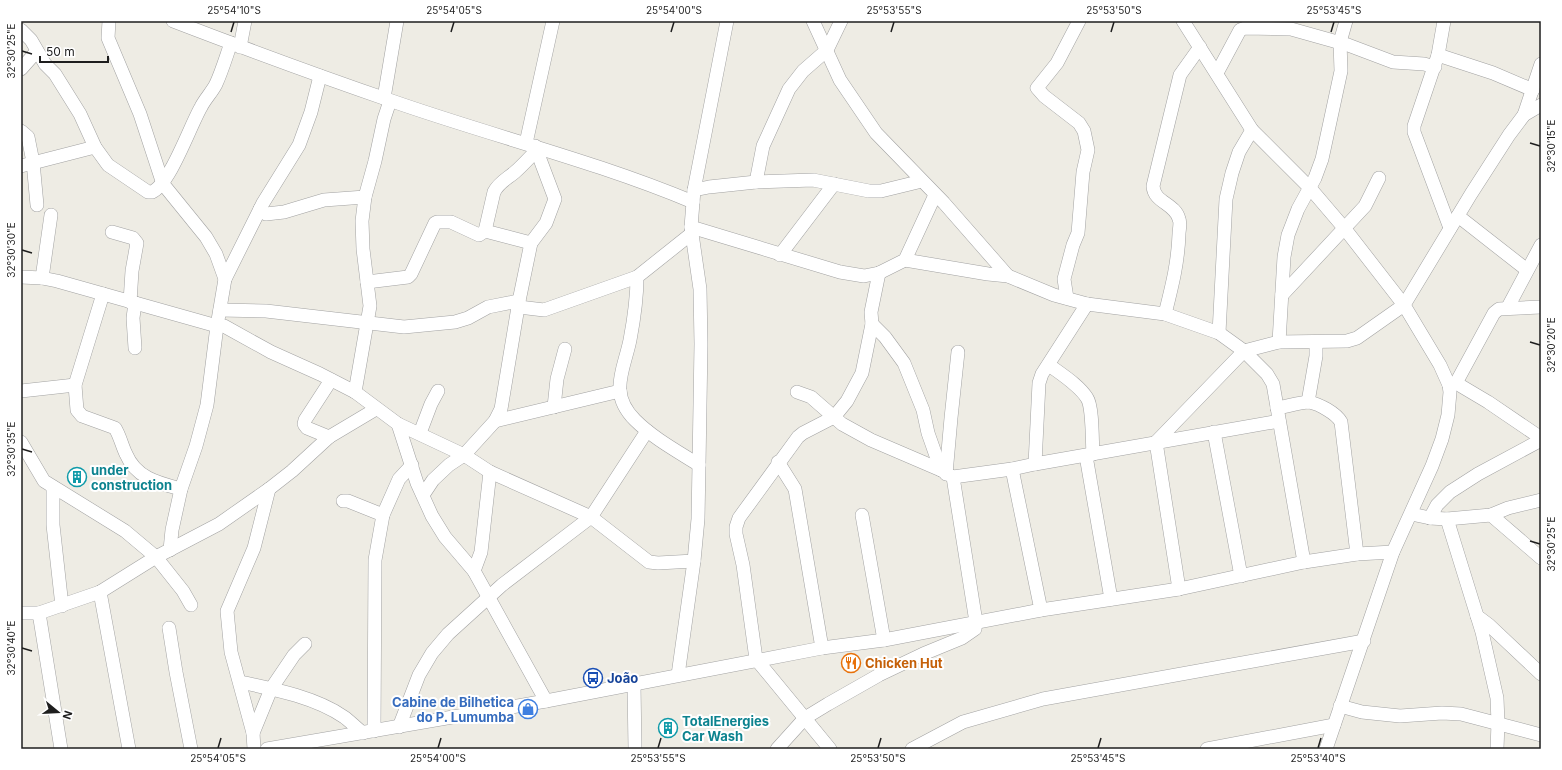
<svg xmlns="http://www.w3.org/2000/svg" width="1562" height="770" font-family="Inter,sans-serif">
<rect width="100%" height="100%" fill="#eeece4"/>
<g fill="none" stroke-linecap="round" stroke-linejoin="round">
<defs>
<g id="minor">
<path d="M109 21 108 38 140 114 163 184 206 237 216 254 225 279"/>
<path d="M173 21C246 49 319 76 392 101 492 136 595 161 693 202"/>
<path d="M813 21 840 80 876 133 944 203 1008 276"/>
<path d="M1183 21 1252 130 1310 188 1345 229 1404 305 1440 365 1449 385 1450 392 1448 415 1442 439 1432 466 1393 552 1326 749"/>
<path d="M1444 21 1438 55 1414 126V132L1450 228"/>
<path d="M21 30 31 40 45 64 55 74 80 114 95 147 108 165 148 192H152C170 184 190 126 201 107 205 99 212 92 216 84 222 71 226 57 231 43"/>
<path d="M240 47 245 21"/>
<path d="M1438 55 1493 73 1533 90"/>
<path d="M21 69 37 51"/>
<path d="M1217 73 1240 30 1245 28 1291 29 1348 45 1393 62 1424 64 1435 67"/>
<path d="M384 98 397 21"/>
<path d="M1524 115 1541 64"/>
<path d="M21 131 28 137 33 162 37 205"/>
<path d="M526 143 553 21"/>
<path d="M21 166 95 147"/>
<path d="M756 182 763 146 789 89 803 71 827 50 841 21"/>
<path d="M694 190 709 187 756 182 813 180 869 191H881L922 181"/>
<path d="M260 209 266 214 284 212 324 200 365 197"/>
<path d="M1458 216 1527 270"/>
<path d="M691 227 840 272 864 276 879 273 905 260 935 195"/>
<path d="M485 231 494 192C499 182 507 179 515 172 523 165 529 158 536 151"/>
<path d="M112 232 133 238 137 243 132 271 130 302"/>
<path d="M691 234 637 277C637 299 634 319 630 340 624 370 608 393 635 420 653 438 677 451 699 465"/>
<path d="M780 255 834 184"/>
<path d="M905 260 988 274 1008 276 1054 295 1087 304 1165 314 1219 333 1244 351 1267 374 1273 384 1304 562"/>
<path d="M21 277 42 278 57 281 217 326H224L271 352 320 374 355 392 398 424 464 455 490 472 591 517 649 562 658 563 694 561"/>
<path d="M42 278 51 215"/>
<path d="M367 282 408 277 411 274 435 223 437 222H451L479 235 485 231 531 243"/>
<path d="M103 294 75 385 77 410 82 416 115 428C120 436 122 446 126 454 136 478 158 483 181 489"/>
<path d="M1282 295 1365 206 1379 178"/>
<path d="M1067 298 1064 279 1073 245 1078 233 1083 172 1088 150 1084 131 1079 123 1044 96 1037 88 1057 63 1079 21"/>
<path d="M519 307 544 310 637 277"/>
<path d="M1508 307 1541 245"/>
<path d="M220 310 266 311 404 327 455 322 468 318 488 307 519 301"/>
<path d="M1165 314C1172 286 1178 263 1179 234 1179 230 1181 223 1179 219 1175 203 1154 203 1153 186L1180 75 1200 47"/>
<path d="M872 324 885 337 904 363 923 410 928 433 941 470"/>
<path d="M1219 333 1226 199 1232 173 1239 152 1252 130"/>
<path d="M1279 342 1284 257 1288 235 1298 209 1315 178 1322 159 1341 71 1340 42 1346 21"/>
<path d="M135 348 133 318 135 303"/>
<path d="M1049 365C1061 374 1079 385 1087 398 1093 407 1092 442 1093 454"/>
<path d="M1456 383 1488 402 1541 438"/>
<path d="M1449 385 1456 383 1494 313 1499 309 1541 307"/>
<path d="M21 391 75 385"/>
<path d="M355 392 370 306 363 249 362 221 365 197 375 161 384 119 390 101"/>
<path d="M797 392 811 397 842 424 871 440 941 470 953 477 1012 469 1035 464 1279 421"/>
<path d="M1308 402 1316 356V342"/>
<path d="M554 407 557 379 565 349"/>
<path d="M1277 408C1285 407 1301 402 1309 402 1319 404 1336 413 1341 422L1357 554"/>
<path d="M495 421 620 391"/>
<path d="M398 424 417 483 432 516 445 537 474 571 546 701"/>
<path d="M1214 432 1241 576"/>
<path d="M420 433 431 404 438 391"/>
<path d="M329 437 307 428 304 424 305 420 331 380"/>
<path d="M21 442 44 481 125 531 156 557 183 591 191 605"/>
<path d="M1086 456 1111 599"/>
<path d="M778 462 795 489 822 648"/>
<path d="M1035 464 1039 383 1042 374 1087 304"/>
<path d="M1012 469 1041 610"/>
<path d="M946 474 951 418 958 352"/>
<path d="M53 487V525L62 606"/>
<path d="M423 495 433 480 449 465 464 455 495 421 501 409 519 301 531 243 546 223 555 199 535 146"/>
<path d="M343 501H348L383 515"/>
<path d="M1411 514 1430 518 1447 519 1491 515 1508 508 1541 500"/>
<path d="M862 515 884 640"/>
<path d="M1491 515 1541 558"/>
<path d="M1430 518 1437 505 1450 492 1478 474 1541 440"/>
<path d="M1447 519 1482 632 1497 698 1498 723 1497 749"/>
<path d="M170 550 172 530 181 489 196 446 207 405 217 326 225 279 263 203 299 145 311 112 320 76"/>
<path d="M474 571 481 552 490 472"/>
<path d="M1179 589 1156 442 1244 351 1279 342 1347 341 1357 338 1404 305 1471 194 1509 135 1524 115 1541 105"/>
<path d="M100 592 129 749"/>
<path d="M21 613H39L100 592 156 557 219 524 269 489 292 471 329 437 376 409"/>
<path d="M39 613 61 749"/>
<path d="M1477 616 1489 625 1541 674"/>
<path d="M169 628 176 672 191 749"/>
<path d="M678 675 694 561 698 519 699 465 701 344 700 289 691 227 694 190 727 21"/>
<path d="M240 682C273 689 315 697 344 717 350 721 356 728 363 733"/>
<path d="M634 685 635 749"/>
<path d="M1340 706 1362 712 1400 716 1442 713 1461 714 1541 735"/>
<path d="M399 727 419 675 432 653 448 634 502 585 591 517 647 431"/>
<path d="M374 731 375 560 383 515 399 479 412 465"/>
<path d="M253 733 271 689 294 655 305 644"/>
<path d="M254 749 253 733 231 652 227 611 254 548 269 489"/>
<path d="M267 749 546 701 822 648 884 640 1041 610 1179 589 1304 562 1357 554 1393 552"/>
<path d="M777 749 805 718 828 704 879 675 923 654 962 638 975 629 976 622 953 477"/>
<path d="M830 749 756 659 743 565 736 534V527L739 518 798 437 803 433 834 417 847 401 862 373 872 324 871 312 879 273"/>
<path d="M912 749 963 722 1043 699 1364 641"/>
<path d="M1207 749 1334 725"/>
</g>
</defs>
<!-- minor casing -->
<use href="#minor" stroke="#a2a2a2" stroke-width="14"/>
<!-- minor -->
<use href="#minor" stroke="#fff" stroke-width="13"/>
</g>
<!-- ticks -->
<path fill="none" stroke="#1e1e1e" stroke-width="1.5" d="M231 32 234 22M451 32 454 22M671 32 674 22M891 32 894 22M1111 32 1114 22M1331 32 1334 22M22 51 32 54M1530 143 1540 146M22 250 32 253M1530 342 1540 345M22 449 32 452M1530 541 1540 544M22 648 32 651M218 748 221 738M438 748 441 738M658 748 661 738M878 748 881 738M1098 748 1101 738M1318 748 1321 738"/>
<!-- icons -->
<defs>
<symbol id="building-ring" viewBox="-11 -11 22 22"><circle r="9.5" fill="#fff" stroke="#0f9aa8" stroke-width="1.5"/><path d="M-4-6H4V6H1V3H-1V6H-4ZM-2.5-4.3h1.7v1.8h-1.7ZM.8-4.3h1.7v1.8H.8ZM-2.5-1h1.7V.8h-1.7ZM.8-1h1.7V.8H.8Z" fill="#0f9aa8"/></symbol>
<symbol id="restaurant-ring" viewBox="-11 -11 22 22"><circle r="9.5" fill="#fff" stroke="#e8710a" stroke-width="1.5"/><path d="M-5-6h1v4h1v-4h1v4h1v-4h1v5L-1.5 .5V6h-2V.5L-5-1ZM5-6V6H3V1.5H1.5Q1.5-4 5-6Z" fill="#e8710a"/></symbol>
<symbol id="bus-ring" viewBox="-11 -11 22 22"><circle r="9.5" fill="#fff" stroke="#1a4fb4" stroke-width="1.5"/><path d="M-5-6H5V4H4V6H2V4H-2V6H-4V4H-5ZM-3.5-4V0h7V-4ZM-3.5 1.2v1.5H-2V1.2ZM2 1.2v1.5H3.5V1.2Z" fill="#1a4fb4"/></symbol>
<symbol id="shop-ring" viewBox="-11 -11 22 22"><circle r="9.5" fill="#fff" stroke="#3f7fe0" stroke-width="1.5"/><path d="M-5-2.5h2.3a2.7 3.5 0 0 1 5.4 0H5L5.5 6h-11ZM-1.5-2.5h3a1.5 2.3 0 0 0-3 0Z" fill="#3f7fe0"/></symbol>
</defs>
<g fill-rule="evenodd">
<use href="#building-ring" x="66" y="466" width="22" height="22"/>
<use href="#restaurant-ring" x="840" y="652" width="22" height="22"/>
<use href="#bus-ring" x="582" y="667" width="22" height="22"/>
<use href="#shop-ring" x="517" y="698" width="22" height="22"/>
<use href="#building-ring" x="657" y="717" width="22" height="22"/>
</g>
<g text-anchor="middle" stroke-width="4" stroke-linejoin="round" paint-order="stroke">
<!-- culture labels -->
<g font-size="13" font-weight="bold" fill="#0d838f" stroke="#fff" text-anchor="start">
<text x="91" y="475">under<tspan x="91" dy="15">construction</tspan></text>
<text x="682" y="726">TotalEnergies<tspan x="682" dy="15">Car Wash</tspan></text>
</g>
<!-- food labels -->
<g font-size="13" font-weight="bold" fill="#c56008" stroke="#fff" text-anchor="start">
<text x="865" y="668">Chicken Hut</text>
</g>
<!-- transit labels -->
<g font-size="13" font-weight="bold" fill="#164399" stroke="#fff" text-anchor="start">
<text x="607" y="683">João</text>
</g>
<!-- shop labels -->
<g font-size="13" font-weight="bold" fill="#366cbe" stroke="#fff" text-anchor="end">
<text x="514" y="707">Cabine de Bilhetica<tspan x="514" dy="15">do P. Lumumba</tspan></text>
</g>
</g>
<!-- border -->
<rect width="1562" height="770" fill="none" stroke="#ffffff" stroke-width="44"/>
<!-- north arrow -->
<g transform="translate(58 712) rotate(108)" stroke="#ffffff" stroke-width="3" paint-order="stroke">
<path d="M0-3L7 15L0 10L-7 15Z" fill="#1e1e1e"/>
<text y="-6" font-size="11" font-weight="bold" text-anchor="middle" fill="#1e1e1e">N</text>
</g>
<!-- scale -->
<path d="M40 56v6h68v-6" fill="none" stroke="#1e1e1e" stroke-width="2"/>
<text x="46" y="56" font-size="12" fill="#1e1e1e" stroke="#ffffff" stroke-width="3" paint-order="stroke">50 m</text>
<rect x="22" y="22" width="1518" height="726" fill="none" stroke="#1e1e1e" stroke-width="1.5"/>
<g font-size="10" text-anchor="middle" fill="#1e1e1e">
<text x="234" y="14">25°54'10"S</text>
<text x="454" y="14">25°54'05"S</text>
<text x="674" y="14">25°54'00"S</text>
<text x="894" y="14">25°53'55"S</text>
<text x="1114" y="14">25°53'50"S</text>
<text x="1334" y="14">25°53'45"S</text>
<text transform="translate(11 51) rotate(-90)" y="4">32°30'25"E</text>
<text transform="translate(1551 146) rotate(-90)" y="4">32°30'15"E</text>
<text transform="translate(11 250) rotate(-90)" y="4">32°30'30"E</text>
<text transform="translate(1551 345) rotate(-90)" y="4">32°30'20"E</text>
<text transform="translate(11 449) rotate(-90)" y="4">32°30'35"E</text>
<text transform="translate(1551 544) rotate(-90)" y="4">32°30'25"E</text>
<text transform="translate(11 648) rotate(-90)" y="4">32°30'40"E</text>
<text x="218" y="762">25°54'05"S</text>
<text x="438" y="762">25°54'00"S</text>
<text x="658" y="762">25°53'55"S</text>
<text x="878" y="762">25°53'50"S</text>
<text x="1098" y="762">25°53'45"S</text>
<text x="1318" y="762">25°53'40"S</text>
</g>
</svg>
